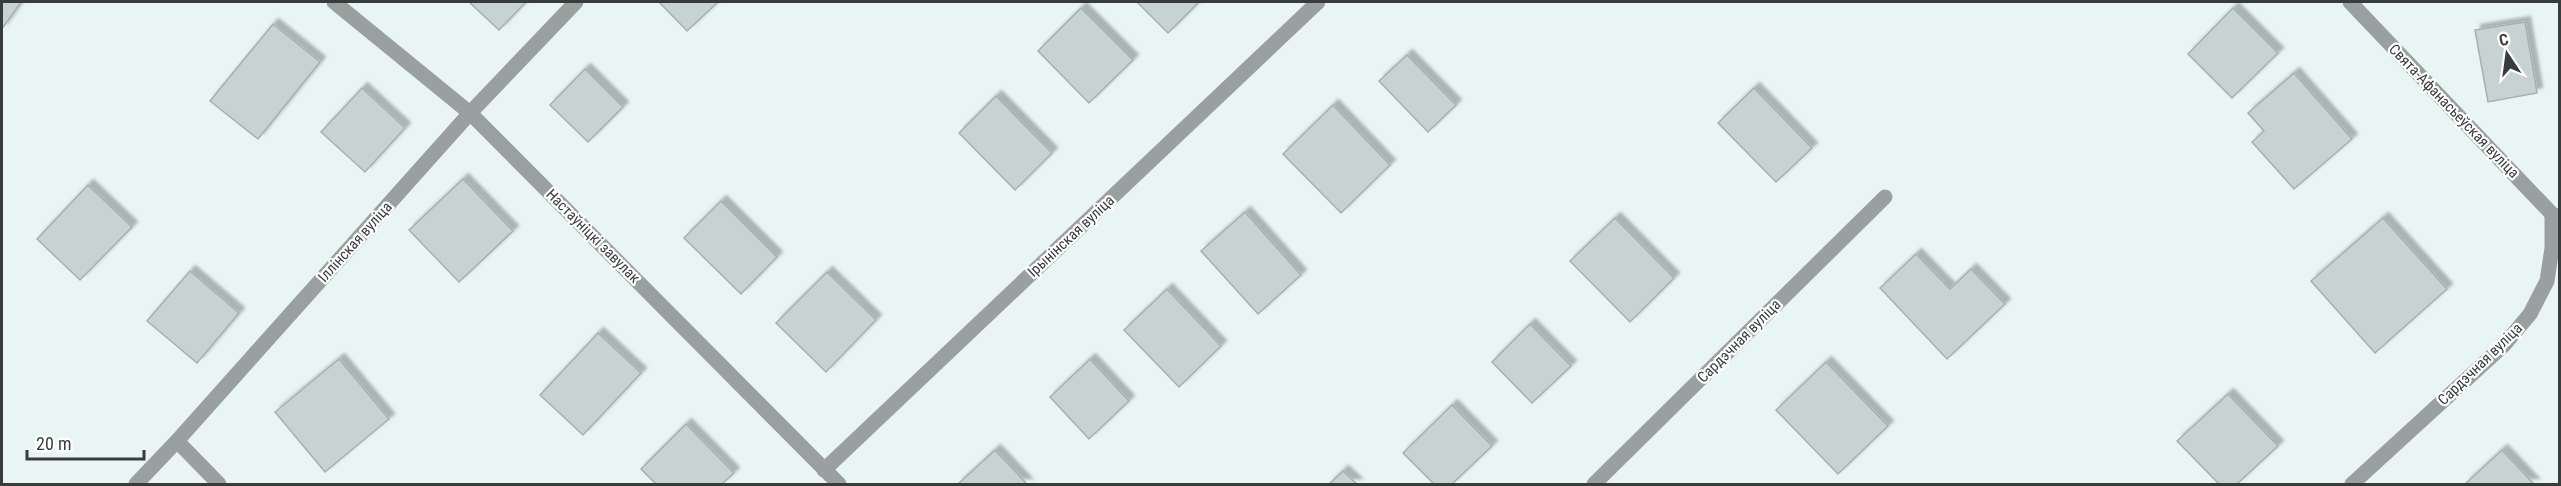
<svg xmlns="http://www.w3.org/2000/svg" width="2561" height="486" font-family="'Roboto Condensed',sans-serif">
<defs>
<filter id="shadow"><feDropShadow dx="5.5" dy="-5.5" stdDeviation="1.5" flood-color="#0004"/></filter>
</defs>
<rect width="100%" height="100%" fill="#e9f4f4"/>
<!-- building -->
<g fill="#c7d3d2" stroke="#a5b0b0" stroke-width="1.5" filter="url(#shadow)">
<path d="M2 2H21L2 29Z"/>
<path d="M469 2H526L499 30Z"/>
<path d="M659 2H718L687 31Z"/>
<path d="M1137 2H1199L1168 33Z"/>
<path d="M1081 8 1133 60 1089 103 1038 51Z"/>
<path d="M2233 8 2278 53 2232 98 2188 54Z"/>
<path d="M2525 22 2537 93 2488 102 2475 30Z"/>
<path d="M273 24 320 62 258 139 210 101Z"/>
<path d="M1407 55 1456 105 1428 132 1379 81Z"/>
<path d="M585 69 623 107 588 142 550 105Z"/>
<path d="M2294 73 2352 139 2294 189 2252 142 2264 131 2248 113Z"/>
<path d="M362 88 405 128 365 172 321 132Z"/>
<path d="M1754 88 1812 148 1776 182 1718 123Z"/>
<path d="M996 96 1052 153 1015 190 959 133Z"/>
<path d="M1333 105 1390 165 1341 213 1283 154Z"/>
<path d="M463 179 513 231 459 282 409 230Z"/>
<path d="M88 185 132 227 80 280 37 239Z"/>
<path d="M721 201 777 257 741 294 684 238Z"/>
<path d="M1245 212 1301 275 1258 314 1201 251Z"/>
<path d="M1615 218 1674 278 1630 322 1570 261Z"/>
<path d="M2383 218 2447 289 2375 353 2311 281Z"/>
<path d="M1916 254 1950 289 1971 269 2005 304 1947 359 1880 288Z"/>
<path d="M190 271 239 313 197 363 147 321Z"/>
<path d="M827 272 876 320 826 372 776 323Z"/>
<path d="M1167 289 1221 346 1179 387 1124 330Z"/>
<path d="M1530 324 1571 366 1532 403 1492 362Z"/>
<path d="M598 333 641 373 583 435 540 395Z"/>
<path d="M339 359 389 419 325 472 275 412Z"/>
<path d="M1090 359 1129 401 1089 439 1050 397Z"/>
<path d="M1826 362 1888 426 1838 474 1776 410Z"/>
<path d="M2228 394 2278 446 2237 484H2219L2177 441Z"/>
<path d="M1452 405 1492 446 1452 484H1434L1403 453Z"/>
<path d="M686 424 734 473 722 484H656L641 469Z"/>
<path d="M995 450 1027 484H958Z"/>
<path d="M2502 450 2534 484H2465Z"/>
<path d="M1343 471 1357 484H1329Z"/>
</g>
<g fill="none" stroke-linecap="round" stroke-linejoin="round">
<!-- minor -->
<g stroke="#9a9f9f" stroke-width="15">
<path d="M334 2 470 113 839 484"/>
<path d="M2350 2 2552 214 2560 218"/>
<path d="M177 441 219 484"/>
<path d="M824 470 1318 2"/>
<path d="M136 484 177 441 470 113 576 2"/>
<path d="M1594 484 1885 197"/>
<path d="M2352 484 2504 345 2530 314 2547 281 2552 248V214"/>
</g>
</g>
<g text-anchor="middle" stroke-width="4.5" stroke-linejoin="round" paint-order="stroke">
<!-- street labels -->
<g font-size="15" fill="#383d3c" stroke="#fff">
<text transform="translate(2454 111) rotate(46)" y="5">Свята-Афанасьеўская вуліца</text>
<text transform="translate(593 236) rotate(45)" y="5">Настаўніцкі завулак</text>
<text transform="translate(1071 236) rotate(-43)" y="5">Ірынінская вуліца</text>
<text transform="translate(355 242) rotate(-48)" y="5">Іллінская вуліца</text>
<text transform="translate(1739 341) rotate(-45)" y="5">Сардэчная вуліца</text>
<text transform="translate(2480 364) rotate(-44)" y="5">Сардэчная вуліца</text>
</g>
</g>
<!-- border -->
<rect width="2561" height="486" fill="none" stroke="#383d3c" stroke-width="6"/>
<!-- north arrow -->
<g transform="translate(2507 54) rotate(347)" stroke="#ffffff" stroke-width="4.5" paint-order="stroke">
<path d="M0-4.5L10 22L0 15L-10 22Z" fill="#383d3c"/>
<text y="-9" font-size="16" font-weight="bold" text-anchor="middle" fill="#383d3c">С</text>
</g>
<!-- scale -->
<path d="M27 450v9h117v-9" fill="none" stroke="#383d3c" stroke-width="3"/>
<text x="36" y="450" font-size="18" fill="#383d3c" stroke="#ffffff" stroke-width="4.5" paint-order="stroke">20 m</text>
</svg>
